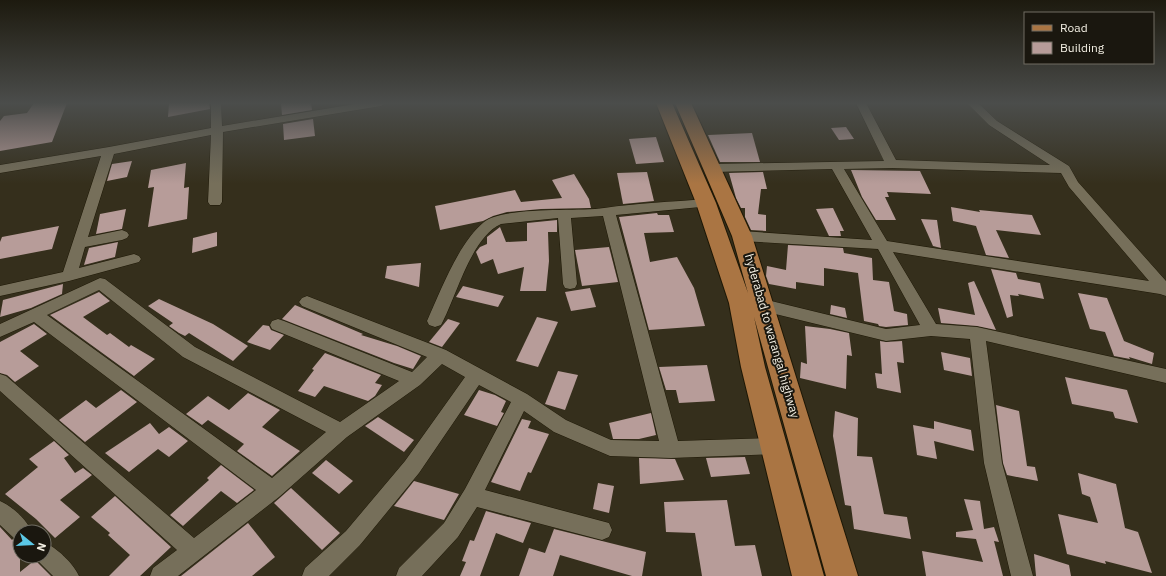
<svg xmlns="http://www.w3.org/2000/svg" width="1166" height="576" font-family="'IBM Plex Sans',sans-serif">
<rect width="100%" height="100%" fill="#352f1c"/>
<!-- building -->
<g fill="#b79c99">
<path d="M34 103H67L52 142 0 151V121L4 116 27 113Z"/>
<path d="M169 103H209L210 109 168 117Z"/>
<path d="M281 103H311L312 110 282 115Z"/>
<path d="M313 119 315 136 284 140 283 124Z"/>
<path d="M846 127 854 139 839 140 831 128Z"/>
<path d="M752 133 760 162H720L708 135Z"/>
<path d="M656 137 664 162 636 164 629 139Z"/>
<path d="M132 161 127 177 107 181 112 164Z"/>
<path d="M186 163 184 188 189 187 187 219 148 227 154 187 148 188 151 170Z"/>
<path d="M851 170 920 171 931 194 887 192 889 197H885L896 220H876L862 197Z"/>
<path d="M647 172 654 201 623 204 617 173Z"/>
<path d="M763 172 767 189H761L758 214 766 215V231L751 230 745 217V208H741L736 198 729 173Z"/>
<path d="M574 174 589 199 591 208 541 209 507 212 493 216 483 221 440 230 435 206 515 190 521 202 562 198 552 180Z"/>
<path d="M951 207 980 212 979 210 1032 215 1041 235 996 230 1009 258 986 255 976 226 953 221Z"/>
<path d="M833 208 844 231H840L841 236H829L816 209Z"/>
<path d="M126 209 122 229 96 234 100 214Z"/>
<path d="M657 213 658 215H669L674 232 644 233 650 262 677 257 694 288 705 326 649 330 619 217Z"/>
<path d="M921 219 937 220 941 248 933 246Z"/>
<path d="M557 220V232H548L549 261 546 291H520L524 267 498 274 493 259 481 264 476 252 480 247 487 244V237L500 227 506 242 527 241V223Z"/>
<path d="M59 226 52 249 0 259V242L2 237Z"/>
<path d="M217 232V246L192 253 193 238Z"/>
<path d="M118 242 115 257 84 265 89 248Z"/>
<path d="M788 245 843 248 844 253 872 258 873 280 889 282 894 311 907 314 908 325 886 327 879 326 878 324 864 321 858 273 824 268V286L796 282V289L769 284 766 276 767 266 786 270Z"/>
<path d="M609 247 618 282 582 286 575 250Z"/>
<path d="M421 263 419 287 385 278 387 266Z"/>
<path d="M991 269 1016 273 1018 279 1040 283 1044 299 1018 294 1019 296 1010 295 1013 316 1007 318Z"/>
<path d="M974 281 996 330 977 326 941 323 938 308 975 315 968 283Z"/>
<path d="M63 284 62 294 31 308 0 317 3 300Z"/>
<path d="M463 286 504 296 498 307 456 297Z"/>
<path d="M590 288 596 307 571 311 565 292Z"/>
<path d="M99 292 110 301 83 317 107 335 110 333 129 347 131 345 155 359 134 376 50 315Z"/>
<path d="M1078 293 1107 298 1124 341 1154 353 1152 364 1129 357 1130 359 1114 356 1105 332 1090 329Z"/>
<path d="M159 299 213 324 248 346 233 361 189 333 185 336 179 333 169 326 173 323 148 306Z"/>
<path d="M295 305 363 334 361 335 397 346 421 356 413 369 394 363 282 319Z"/>
<path d="M831 305 845 308 847 318 830 314Z"/>
<path d="M537 317 558 322 538 367 516 361Z"/>
<path d="M448 319 460 323 442 347 429 342Z"/>
<path d="M34 324 47 334 20 351 39 366 15 382 7 375 0 373V342Z"/>
<path d="M263 325 269 326 271 330 284 335 270 350 247 342Z"/>
<path d="M805 326 830 329 849 333 852 356 847 355 846 389 800 378 801 362 807 364Z"/>
<path d="M880 341 886 342 902 341 904 363 897 362 901 393 877 388 875 373 882 374Z"/>
<path d="M941 352 970 358 972 376 944 370Z"/>
<path d="M325 353 381 375 375 383 382 385 375 396 368 401 324 386 315 397 298 391 314 370 312 369Z"/>
<path d="M707 365 715 401 679 403 676 390H666L659 367Z"/>
<path d="M558 371 578 375 565 410 545 404Z"/>
<path d="M1065 377 1127 390 1138 423 1115 418 1113 412 1072 404Z"/>
<path d="M121 390 137 402 85 442 59 420 86 400 96 408Z"/>
<path d="M479 390 495 395 506 401 501 412 504 413 497 426 464 415Z"/>
<path d="M248 393 280 410 262 427 300 451 272 476 237 451 244 444 208 420 202 425 186 414 208 396 229 410Z"/>
<path d="M996 405 1019 411 1027 466 1035 467 1038 481 1007 475 1003 463Z"/>
<path d="M835 411 858 418 857 456 872 457 884 514 907 517 911 539 854 529 851 506 845 505 833 436Z"/>
<path d="M651 413 656 435 639 439H613L609 423Z"/>
<path d="M378 417 414 440 404 452 365 426Z"/>
<path d="M522 419 531 421 528 428 549 434 531 473 528 472 520 491 491 482Z"/>
<path d="M934 421 971 430 974 451 934 441 937 459 917 455 913 425 934 429Z"/>
<path d="M150 423 159 434 169 427 188 441 169 457 158 449 129 472 105 453Z"/>
<path d="M54 441 69 455 64 458 75 473 83 468 92 475 60 500 80 517 55 538 36 519 5 494 38 467 29 459Z"/>
<path d="M745 457 750 474 711 477 706 458Z"/>
<path d="M639 458 675 459 684 480 640 484Z"/>
<path d="M326 460 353 481 339 494 312 473Z"/>
<path d="M221 465 254 490 237 503 221 491 183 526 170 515 209 480 207 478Z"/>
<path d="M1078 473 1116 484 1125 528 1138 532 1152 573 1105 561 1106 564 1067 554 1058 514 1098 523 1090 497 1082 494Z"/>
<path d="M414 481 459 494 444 520 394 506Z"/>
<path d="M598 483 614 486 609 513 593 509Z"/>
<path d="M291 488 340 533 322 550 274 503Z"/>
<path d="M115 496 171 547 140 576H109L130 555 108 535 110 533 91 517Z"/>
<path d="M964 499 980 501 984 529 994 527 999 542 994 541 1003 576H926L922 551 983 562 976 539 956 537V532L973 530Z"/>
<path d="M727 500 735 546 755 545 762 576H702L695 533 666 532 664 502Z"/>
<path d="M486 511 531 523 523 543 496 533 480 576H460L466 562 462 561 470 540 474 541Z"/>
<path d="M248 523 275 557 252 576H181Z"/>
<path d="M0 527 12 540 13 539 16 541 20 545V572L35 560 51 576H0Z"/>
<path d="M554 529 646 552 642 576H632L560 555 553 576H519L529 548 545 553Z"/>
<path d="M1034 554 1069 565 1071 576H1036Z"/>
</g>
<g fill="none" stroke-linecap="round" stroke-linejoin="round">
<defs>
<g id="street">
<path d="M211 103H221L222 126 361 103H386L381 106 223 132 222 202 220 205H210L208 202 211 135 114 154 88 237 122 230 127 232 129 235 127 238 122 240 85 247 79 268 134 254 139 256 141 259 139 262 69 281 0 296V286L63 272 101 156 0 173V165L109 147 211 128Z"/>
<path d="M856 103H866L896 160 1050 165 989 125 967 103H978L997 121 1069 166 1078 182 1166 281V296L1160 294 893 252 936 324 977 327 1166 369V383L986 341 1002 463 1033 576H1011L984 463 970 339 931 336 886 341 763 311 758 309 755 305 758 301 763 299 886 329 920 325 878 249 742 241 737 239 735 236 737 233 742 231 872 240 832 169 713 172 709 171 707 168 709 165 713 164 884 161ZM892 168 1061 173 1069 187 1149 281 887 241 844 169Z"/>
<path d="M706 199 711 200 713 203 711 206 616 215 678 441 774 438 781 440 783 446 781 452 774 454 671 458 610 456 554 432 524 411 485 490 609 523 612 530 609 537 602 540 477 507 458 537 422 576H396L399 568 444 523 465 489 511 402 479 385 419 473 360 545 329 576H302L305 568 346 531 405 461 465 377 442 364 420 385 347 437 279 497 178 576H150L153 568 177 550 0 391V374L6 376 194 538 256 490 34 322 0 337V324L100 278 105 279 195 347 340 422 399 381 272 329 270 325 272 321 278 319 284 321 412 372 427 357 302 306 299 302 302 298 307 296 446 350 527 394 566 420 611 440 659 441 603 216 571 218 577 284 575 288 570 289 565 288 563 284 558 218 501 224C471 237 456 298 441 325L435 327 429 325 427 321C440 292 459 242 484 222 504 206 576 212 604 208 637 203 672 202 706 199ZM99 290 183 357 326 432 272 478 47 315Z"/>
<path d="M0 501C12 506 27 520 32 532H20V541L15 539 0 525Z"/>
<path d="M44 542C57 548 73 563 79 576H53L37 560 35 556H44Z"/>
</g>
<path id="primary" d="M656 103H672L716 203 748 293 732 236 675 103H691L752 236 858 576H826L754 317 765 367 824 576H792L741 367 729 303 696 203Z"/>
</defs>
<!-- street casing -->
<use href="#street" stroke="#1d1705" stroke-width="1"/>
<!-- primary casing -->
<use href="#primary" stroke="#1d1705" stroke-width="2"/>
<!-- street -->
<use href="#street" fill="#766f5a" fill-rule="evenodd"/>
<!-- primary -->
<use href="#primary" fill="#aa7543" fill-rule="evenodd"/>
</g>
<!-- sky -->
<linearGradient id="sky" x2="0" y2="1"><stop stop-color="#1d1a0f"/><stop offset="0.56" stop-color="#4b4d4b"/><stop offset="1" stop-color="#4b4d4b" stop-opacity="0"/></linearGradient>
<rect width="1166" height="184" fill="url(#sky)"/>
<g text-anchor="middle" stroke-width="4" stroke-linejoin="round" paint-order="stroke">
<!-- street labels -->
<g font-size="12" fill="#f2eee2" stroke="#1a170f">
<text transform="translate(772 336) rotate(74)" y="4">hyderabad to warangal highway</text>
</g>
</g>
<!-- legend -->
<rect x="1024" y="12" width="130" height="52" fill="#1a170f" stroke="#706d63"/>
<rect x="1032" y="25" width="20" height="6" fill="#aa7543" stroke="#706d63"/>
<text x="1060" y="32" font-size="12" fill="#f2eee2">Road</text>
<rect x="1032" y="42" width="20" height="12" fill="#b79c99" stroke="#706d63"/>
<text x="1060" y="52" font-size="12" fill="#f2eee2">Building</text>
<!-- north arrow -->
<g transform="translate(32 544) rotate(108)"><circle r="19" fill="#1a170f" stroke="#706d63"/>
<path d="M0-3L7 15L0 10L-7 15Z" fill="#5bc8e6"/>
<text y="-6" font-size="11" font-weight="bold" text-anchor="middle" fill="#f2eee2">N</text>
</g>
</svg>
